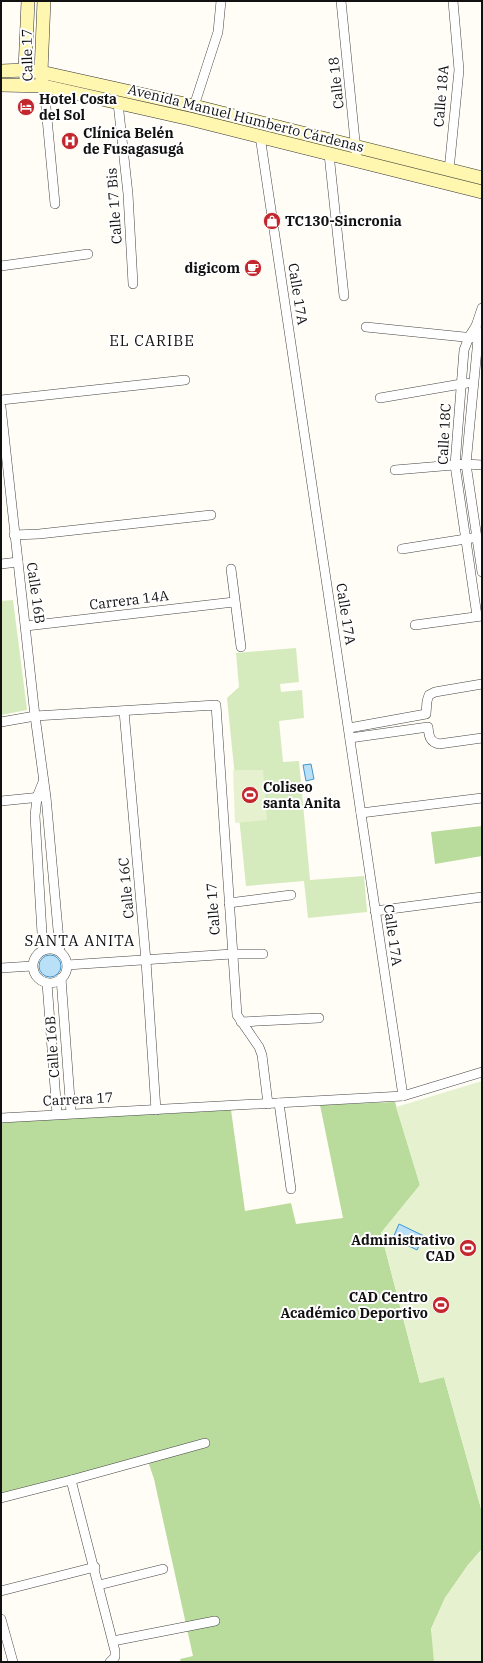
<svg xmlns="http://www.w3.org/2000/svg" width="483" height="1663" font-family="'IBM Plex Serif',serif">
<rect width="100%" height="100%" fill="#fffdf5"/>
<!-- green -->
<g fill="#d5ebbd">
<path d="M13 600 27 710 1 715V601Z"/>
<path d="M296 648 299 682 280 684 281 692 302 690 304 718 279 721 283 762 299 761 310 880 364 876 367 912 308 918 304 881 246 886 227 698 239 687 236 653Z"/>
</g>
<!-- forest -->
<g fill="#b9dc9c">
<path d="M482 826V856L435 864 431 832Z"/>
<path d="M395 1102 420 1185 381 1233 420 1383 444 1377 482 1512V1549L468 1565 445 1598 431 1629 438 1662H181L180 1659 193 1656 154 1479 146 1455 67 1477 1 1493V1122C78 1117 154 1115 231 1110L245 1211 291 1203 296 1224 343 1218 320 1105Z"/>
</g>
<!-- pitch -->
<g fill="#e6f2cf">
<path d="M233 770H263L267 820 235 823Z"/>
<path d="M482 1081V1512L444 1377 420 1383 381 1233 420 1185 396 1107Z"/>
<path d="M482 1550V1662H434L431 1629 445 1598 468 1565Z"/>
</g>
<!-- water -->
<g fill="#b9e0f7" stroke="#3f96cf">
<path d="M311 764 314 779 306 781 303 765Z"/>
<circle cx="50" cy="966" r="11"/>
<path d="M399 1224 424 1236 417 1250 393 1238Z"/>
</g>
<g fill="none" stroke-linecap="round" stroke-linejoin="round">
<defs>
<g id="street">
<path d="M341 1 357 161"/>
<path d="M44 86 55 204"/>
<path d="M118 103 128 194 133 284"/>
<path d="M194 106 218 32 221 1"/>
<path d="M260 136 403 1096"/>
<path d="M329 154 344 296"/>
<path d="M449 170 459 70 453 1"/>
<path d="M1 266 88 254"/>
<path d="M476 326 478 339 466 464 482 572"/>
<path d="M366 327 474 338"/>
<path d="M380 398 467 383"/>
<path d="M1 400 185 380"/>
<path d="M1 407 35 716 46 797 60 952"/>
<path d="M395 470 466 464 482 465"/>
<path d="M14 535 39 534 211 515"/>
<path d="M402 549 472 538"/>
<path d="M1 564 18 562"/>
<path d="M231 569 241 647"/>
<path d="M477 616 455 465 464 350 469 337 476 326 482 308"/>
<path d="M415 625 482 616"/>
<path d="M26 626 234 602"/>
<path d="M124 711 146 961 156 1110"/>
<path d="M1 722 35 716 216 705 237 1015 259 1047 262 1055 268 1104"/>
<path d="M349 728 426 714 427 701 429 695 435 692 482 684"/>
<path d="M350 738 428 727C429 735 429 742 439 744L482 738"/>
<path d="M43 782 37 797 35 816 43 950"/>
<path d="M1 801 41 797"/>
<path d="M361 813 482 798"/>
<path d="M229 903 291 895"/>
<path d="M375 911 482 897"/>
<circle cx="50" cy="966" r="17"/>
<path d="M67 965 232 954H263"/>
<path d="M1 968 32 966"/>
<path d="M61 978 71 1113"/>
<path d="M47 983 57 1114"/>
<path d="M241 1022 319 1018"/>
<path d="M279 1103 291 1189"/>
<path d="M1 1118 403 1096 482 1072"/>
<path d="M71 1480 115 1651V1657L110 1662"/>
<path d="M1 1498 71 1480 205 1443"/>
<path d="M99 1585 163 1569"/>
<path d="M1 1591 95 1567"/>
<path d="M1 1619 13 1662"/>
<path d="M113 1641 215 1621"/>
</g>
<g id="secondary">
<path d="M1 71 25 70 41 72 194 106 482 178"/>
<path d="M26 79 25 70 28 1"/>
<path d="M42 79 41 72 44 1"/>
<path d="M1 85 44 86 190 119 482 192"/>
</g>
</defs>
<!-- street casing -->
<use href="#street" stroke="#444" stroke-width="10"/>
<!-- secondary casing -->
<use href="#secondary" stroke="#333" stroke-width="14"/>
<!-- street -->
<use href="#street" stroke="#fff" stroke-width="9"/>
<!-- secondary -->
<use href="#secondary" stroke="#fff6b0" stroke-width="13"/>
</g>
<!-- icons -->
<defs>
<symbol id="hotel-disc" viewBox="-11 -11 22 22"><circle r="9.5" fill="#c4262e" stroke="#fff"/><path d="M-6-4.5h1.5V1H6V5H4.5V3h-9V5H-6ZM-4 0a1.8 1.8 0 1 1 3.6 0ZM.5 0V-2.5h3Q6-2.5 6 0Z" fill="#fff"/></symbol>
<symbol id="hospital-disc" viewBox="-11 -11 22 22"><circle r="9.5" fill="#c4262e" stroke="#fff"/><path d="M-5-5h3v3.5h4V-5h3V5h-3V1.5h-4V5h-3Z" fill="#fff"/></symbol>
<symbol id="shop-disc" viewBox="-11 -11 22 22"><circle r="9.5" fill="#c4262e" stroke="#fff"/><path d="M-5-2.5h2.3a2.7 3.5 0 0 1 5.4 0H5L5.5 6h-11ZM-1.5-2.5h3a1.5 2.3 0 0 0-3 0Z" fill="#fff"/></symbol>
<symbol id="cafe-disc" viewBox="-11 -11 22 22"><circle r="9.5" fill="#c4262e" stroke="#fff"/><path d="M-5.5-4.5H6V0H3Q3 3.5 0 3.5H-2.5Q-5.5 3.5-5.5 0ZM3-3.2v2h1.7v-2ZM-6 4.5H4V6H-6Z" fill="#fff"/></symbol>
<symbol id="stadium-disc" viewBox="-11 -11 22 22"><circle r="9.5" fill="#c4262e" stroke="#fff"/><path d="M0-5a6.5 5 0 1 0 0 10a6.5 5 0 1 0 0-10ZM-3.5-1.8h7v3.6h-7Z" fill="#fff"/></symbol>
</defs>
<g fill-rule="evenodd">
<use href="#hotel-disc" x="16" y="97" width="20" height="20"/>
<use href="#hospital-disc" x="60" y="131" width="20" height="20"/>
<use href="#shop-disc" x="262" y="211" width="20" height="20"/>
<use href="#cafe-disc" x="243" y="258" width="20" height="20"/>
<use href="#stadium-disc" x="240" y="785" width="20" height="20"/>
<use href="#stadium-disc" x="458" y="1238" width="20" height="20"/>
<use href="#stadium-disc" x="431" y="1295" width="20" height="20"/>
</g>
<g text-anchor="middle" stroke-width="4" stroke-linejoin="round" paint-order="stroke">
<!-- street labels -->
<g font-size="14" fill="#111" stroke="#fff">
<text transform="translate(27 55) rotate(-91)" y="5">Calle 17</text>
<text transform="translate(336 83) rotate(-96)" y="5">Calle 18</text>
<text transform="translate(441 96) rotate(-85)" y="5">Calle 18A</text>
<text transform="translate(246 118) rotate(14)" y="5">Avenida Manuel Humberto Cárdenas</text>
<text transform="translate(114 206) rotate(-94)" y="5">Calle 17 Bis</text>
<text transform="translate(298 294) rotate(81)" y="5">Calle 17A</text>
<text transform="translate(444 434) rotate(-87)" y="5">Calle 18C</text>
<text transform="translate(36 593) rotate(82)" y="5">Calle 16B</text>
<text transform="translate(129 600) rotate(-7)" y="5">Carrera 14A</text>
<text transform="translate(346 614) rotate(81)" y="5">Calle 17A</text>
<text transform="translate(126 888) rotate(-95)" y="5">Calle 16C</text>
<text transform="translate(213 909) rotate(-94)" y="5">Calle 17</text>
<text transform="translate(393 935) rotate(82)" y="5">Calle 17A</text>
<text transform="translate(52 1047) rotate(-94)" y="5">Calle 16B</text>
<text transform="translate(78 1099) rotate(-3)" y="5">Carrera 17</text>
</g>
<!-- poi labels -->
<g font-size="14" font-weight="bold" fill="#111" stroke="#fff" text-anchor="start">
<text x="39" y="104">Hotel Costa<tspan x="39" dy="16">del Sol</tspan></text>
<text x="83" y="138">Clínica Belén<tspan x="83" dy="16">de Fusagasugá</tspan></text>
<text x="285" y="226">TC130-Sincronia</text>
<text x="240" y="273" text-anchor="end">digicom</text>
<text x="263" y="792">Coliseo<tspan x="263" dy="16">santa Anita</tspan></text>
<text x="455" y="1245" text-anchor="end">Administrativo<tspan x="455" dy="16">CAD</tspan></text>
<text x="428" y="1302" text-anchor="end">CAD Centro<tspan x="428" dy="16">Académico Deportivo</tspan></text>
</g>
<!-- neighbourhood labels -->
<g font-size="15" letter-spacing="1" fill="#111" stroke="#fff">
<text x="152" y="346">EL CARIBE</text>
<text x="80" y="946">SANTA ANITA</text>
</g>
</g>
<!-- border -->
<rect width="483" height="1663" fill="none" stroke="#111111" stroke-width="4"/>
</svg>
